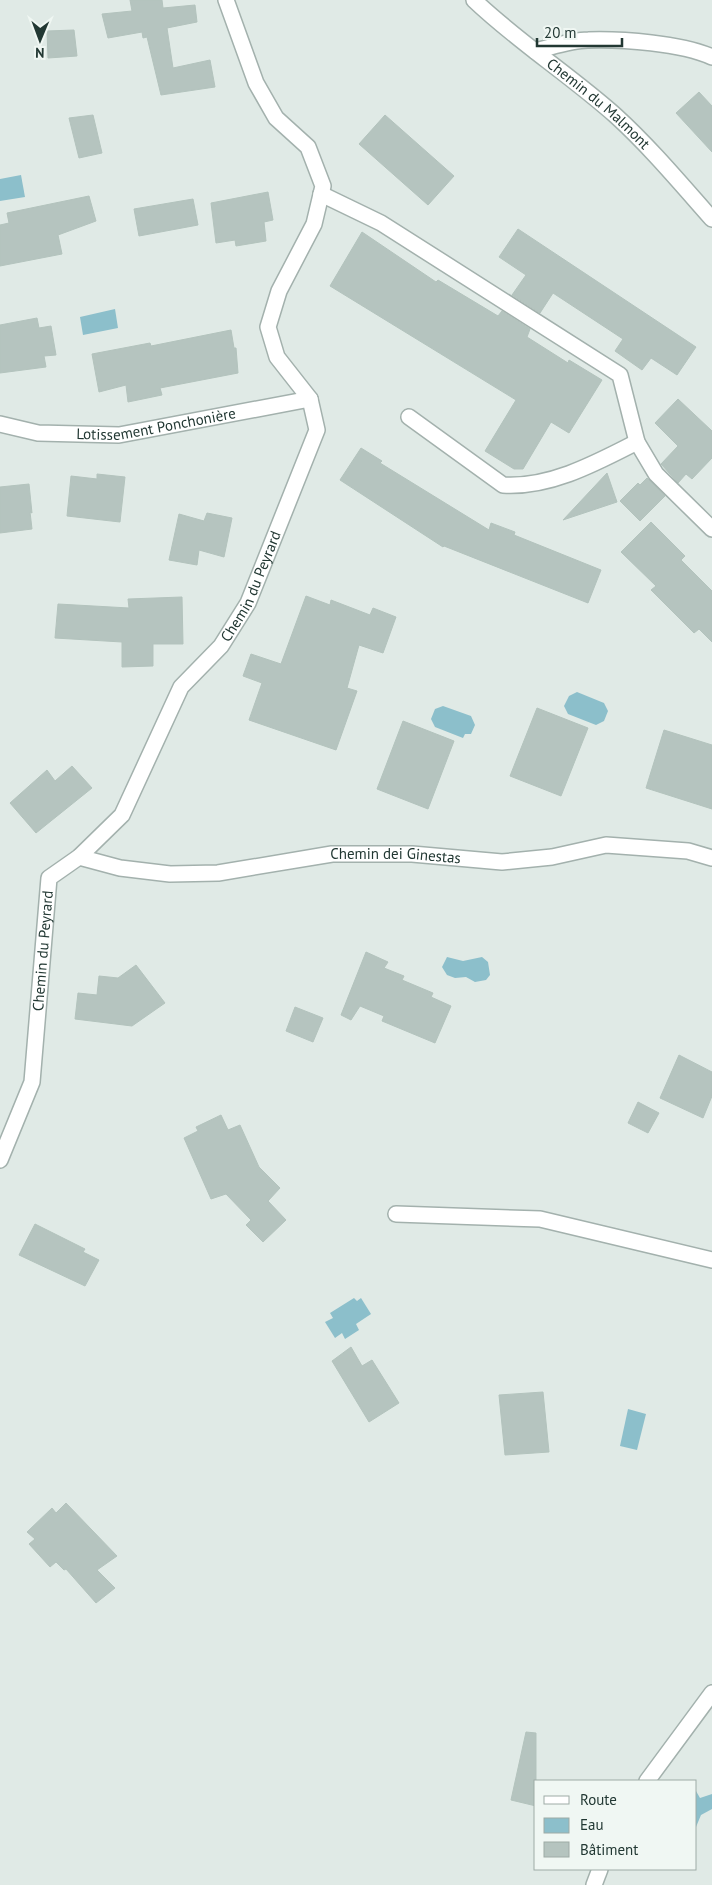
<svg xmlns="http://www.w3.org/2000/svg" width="712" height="1885" font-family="'PT Sans',sans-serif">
<rect width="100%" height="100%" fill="#e0eae6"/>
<!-- water -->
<g fill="#8cbfcb">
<path d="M21 175 25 197 0 201V179Z"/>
<path d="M115 309 118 328 83 335 80 317Z"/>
<path d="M577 692 604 703 608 711 604 721 596 725 568 714 564 706 569 696Z"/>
<path d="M443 706 471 716 475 725 471 734H465L463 738 435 727 431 719 435 709Z"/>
<path d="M447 957 463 961 482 957 488 962 490 975 486 980 475 982 466 977 455 978 447 975 442 967Z"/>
<path d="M354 1298 357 1301 361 1298 371 1314 356 1324 359 1330 345 1339 342 1333 335 1338 325 1322 333 1318 330 1313Z"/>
<path d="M628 1409 646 1414 637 1450 620 1446Z"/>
<path d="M696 1791 700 1798 712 1794V1809L701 1815 696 1827Z"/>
</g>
<!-- building -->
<g fill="#b5c4bf" stroke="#b3c3bd">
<path d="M130 0H162L163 8 195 5 197 22 167 28 173 68 210 60 215 87 161 95 147 37 143 38 142 32 108 38 102 14 132 11Z"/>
<path d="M74 30 77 56 48 58 47 31Z"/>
<path d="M699 92 712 106V152L676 113Z"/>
<path d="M93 115 102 153 79 158 69 118Z"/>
<path d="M385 115 454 176 428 205 359 144Z"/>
<path d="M268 192 273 220 264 222 266 241 236 246 235 240 216 243 211 203Z"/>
<path d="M89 196 96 221 58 235 62 254 0 266V225L9 223 7 213Z"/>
<path d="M193 199 198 225 139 236 134 209Z"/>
<path d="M518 229 696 347 677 375 651 358 642 370 615 351 623 339 553 293 540 313 512 295 526 275 499 257Z"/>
<path d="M362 232 436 282 438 280 498 316 502 311 530 329 527 337 568 363 569 360 602 380 569 433 551 422 523 469H514L485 451 516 400 330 286Z"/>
<path d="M37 318 39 328 51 326 56 355 44 356 46 367 0 373V325Z"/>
<path d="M231 330 234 348H236L238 373 160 388 162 395 128 402 126 385 99 392 92 354 150 343 151 346Z"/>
<path d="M678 399 712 431V458L692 479 686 474 678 483 661 464 678 446 655 423Z"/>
<path d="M361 448 382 461 380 463 489 530 491 523 515 532 514 535 601 570 588 603 444 546 443 547 340 480Z"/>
<path d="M607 473 617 502 563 520Z"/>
<path d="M97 474 125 477 120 522 67 516 71 476 97 479Z"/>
<path d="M647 478 665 496 640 521 620 501 638 483 640 485Z"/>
<path d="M29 484 32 513 30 512 32 529 0 533V487Z"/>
<path d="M207 513 232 518 224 557 199 550 197 565 169 560 179 514 204 521Z"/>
<path d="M651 522 685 556 681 560 712 591V642L699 629 694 633 651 590 656 586 621 552Z"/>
<path d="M306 596 330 605 331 600 370 615 373 608 396 617 383 653 359 645 347 688 357 691 336 750 249 720 262 683 243 676 251 654 281 664Z"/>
<path d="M182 597 183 644H153V666L122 667V642L55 638 58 604 129 608 128 599Z"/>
<path d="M537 708 588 728 561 796 510 776Z"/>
<path d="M403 721 454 741 428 809 377 789Z"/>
<path d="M664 730 712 745V809L646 788Z"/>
<path d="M72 766 92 788 36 833 10 803 47 770 55 781Z"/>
<path d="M366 952 388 962 384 968 404 976 402 980 433 993 431 997 451 1006 435 1043 382 1021 384 1016 360 1006 351 1020 341 1015Z"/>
<path d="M136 965 165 1003 132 1026 75 1019 78 993 97 995 99 976 118 978Z"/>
<path d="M295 1007 323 1018 313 1042 286 1031Z"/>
<path d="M679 1055 712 1072V1096L703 1118 660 1098Z"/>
<path d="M638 1102 659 1113 648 1133 628 1123Z"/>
<path d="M221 1115 228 1130 240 1125 259 1167 280 1188 268 1201 286 1220 263 1242 246 1225 251 1220 226 1194 211 1199 184 1138 198 1131 196 1127Z"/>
<path d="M35 1224 85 1249 83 1252 99 1260 85 1286 19 1255Z"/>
<path d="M351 1347 362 1366 372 1360 399 1403 369 1422 332 1361Z"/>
<path d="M543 1392 549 1452 505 1455 499 1395Z"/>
<path d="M66 1503 117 1556 97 1570 115 1588 96 1603 66 1569 64 1570 56 1562 50 1567 29 1544 35 1539 27 1532 52 1508 56 1513Z"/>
<path d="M526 1732 536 1733V1806L511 1800Z"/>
</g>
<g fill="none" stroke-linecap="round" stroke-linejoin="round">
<defs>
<g id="minor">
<path id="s1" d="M474 0C518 42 570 75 616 116 650 147 681 184 712 219"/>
<path d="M535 51C552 47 571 40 588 40 622 39 681 43 712 57"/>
<path d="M321 194 381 223 620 375 637 442 656 474 712 529"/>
<path d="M409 417 503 485C550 488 596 463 637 442"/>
<path id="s2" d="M0 424 38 433 119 435 310 399"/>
<path id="s3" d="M79 857 120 868 170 874 218 873 332 854H412L502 862 552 857 606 845 688 851 712 858"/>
<path id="s4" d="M0 1160 32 1082 49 878 79 857 122 815 181 687 221 646 248 603 317 430 310 399 277 357 268 327 279 291 314 224 323 186 308 147 276 118 256 83 226 0"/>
<path d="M396 1214 540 1219 712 1260"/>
<path d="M647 1781 712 1693"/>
<path d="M594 1885 600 1869"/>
</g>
</defs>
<!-- minor casing -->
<use href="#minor" stroke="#a3b1ad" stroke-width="18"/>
<!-- minor -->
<use href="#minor" stroke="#fff" stroke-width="15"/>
</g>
<g text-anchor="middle" stroke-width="4" stroke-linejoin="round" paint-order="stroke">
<!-- street labels -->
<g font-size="15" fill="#223833" stroke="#f0f7f3">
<text dy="5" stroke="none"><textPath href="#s1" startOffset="162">Chemin du Malmont</textPath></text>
<text dy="5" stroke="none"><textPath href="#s2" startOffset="158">Lotissement Ponchonière</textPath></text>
<text dy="5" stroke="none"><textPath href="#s4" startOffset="651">Chemin du Peyrard</textPath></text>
<text dy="5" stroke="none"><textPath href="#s3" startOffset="320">Chemin dei Ginestas</textPath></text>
<text dy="5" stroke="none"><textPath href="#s4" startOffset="216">Chemin du Peyrard</textPath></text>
</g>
</g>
<!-- legend -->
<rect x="534" y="1780" width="162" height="90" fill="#f0f7f3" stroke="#9eaba6"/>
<rect x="544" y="1796" width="25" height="8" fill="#ffffff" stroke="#9eaba6"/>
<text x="580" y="1805" font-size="15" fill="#223833">Route</text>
<rect x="544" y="1818" width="25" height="15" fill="#8cbfcb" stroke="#9eaba6"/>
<text x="580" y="1830" font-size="15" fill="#223833">Eau</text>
<rect x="544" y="1842" width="25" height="15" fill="#b5c4bf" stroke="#9eaba6"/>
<text x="580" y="1855" font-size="15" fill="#223833">Bâtiment</text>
<!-- north arrow -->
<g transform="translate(40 40) rotate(181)" stroke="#f0f7f3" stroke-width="4" paint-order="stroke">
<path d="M0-4L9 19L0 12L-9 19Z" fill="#223833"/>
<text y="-8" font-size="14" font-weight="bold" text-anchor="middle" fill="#223833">N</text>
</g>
<!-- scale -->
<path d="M537 38v8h85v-8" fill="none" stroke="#223833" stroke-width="2.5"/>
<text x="544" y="38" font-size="15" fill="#223833" stroke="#f0f7f3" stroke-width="4" paint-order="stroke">20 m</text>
</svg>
